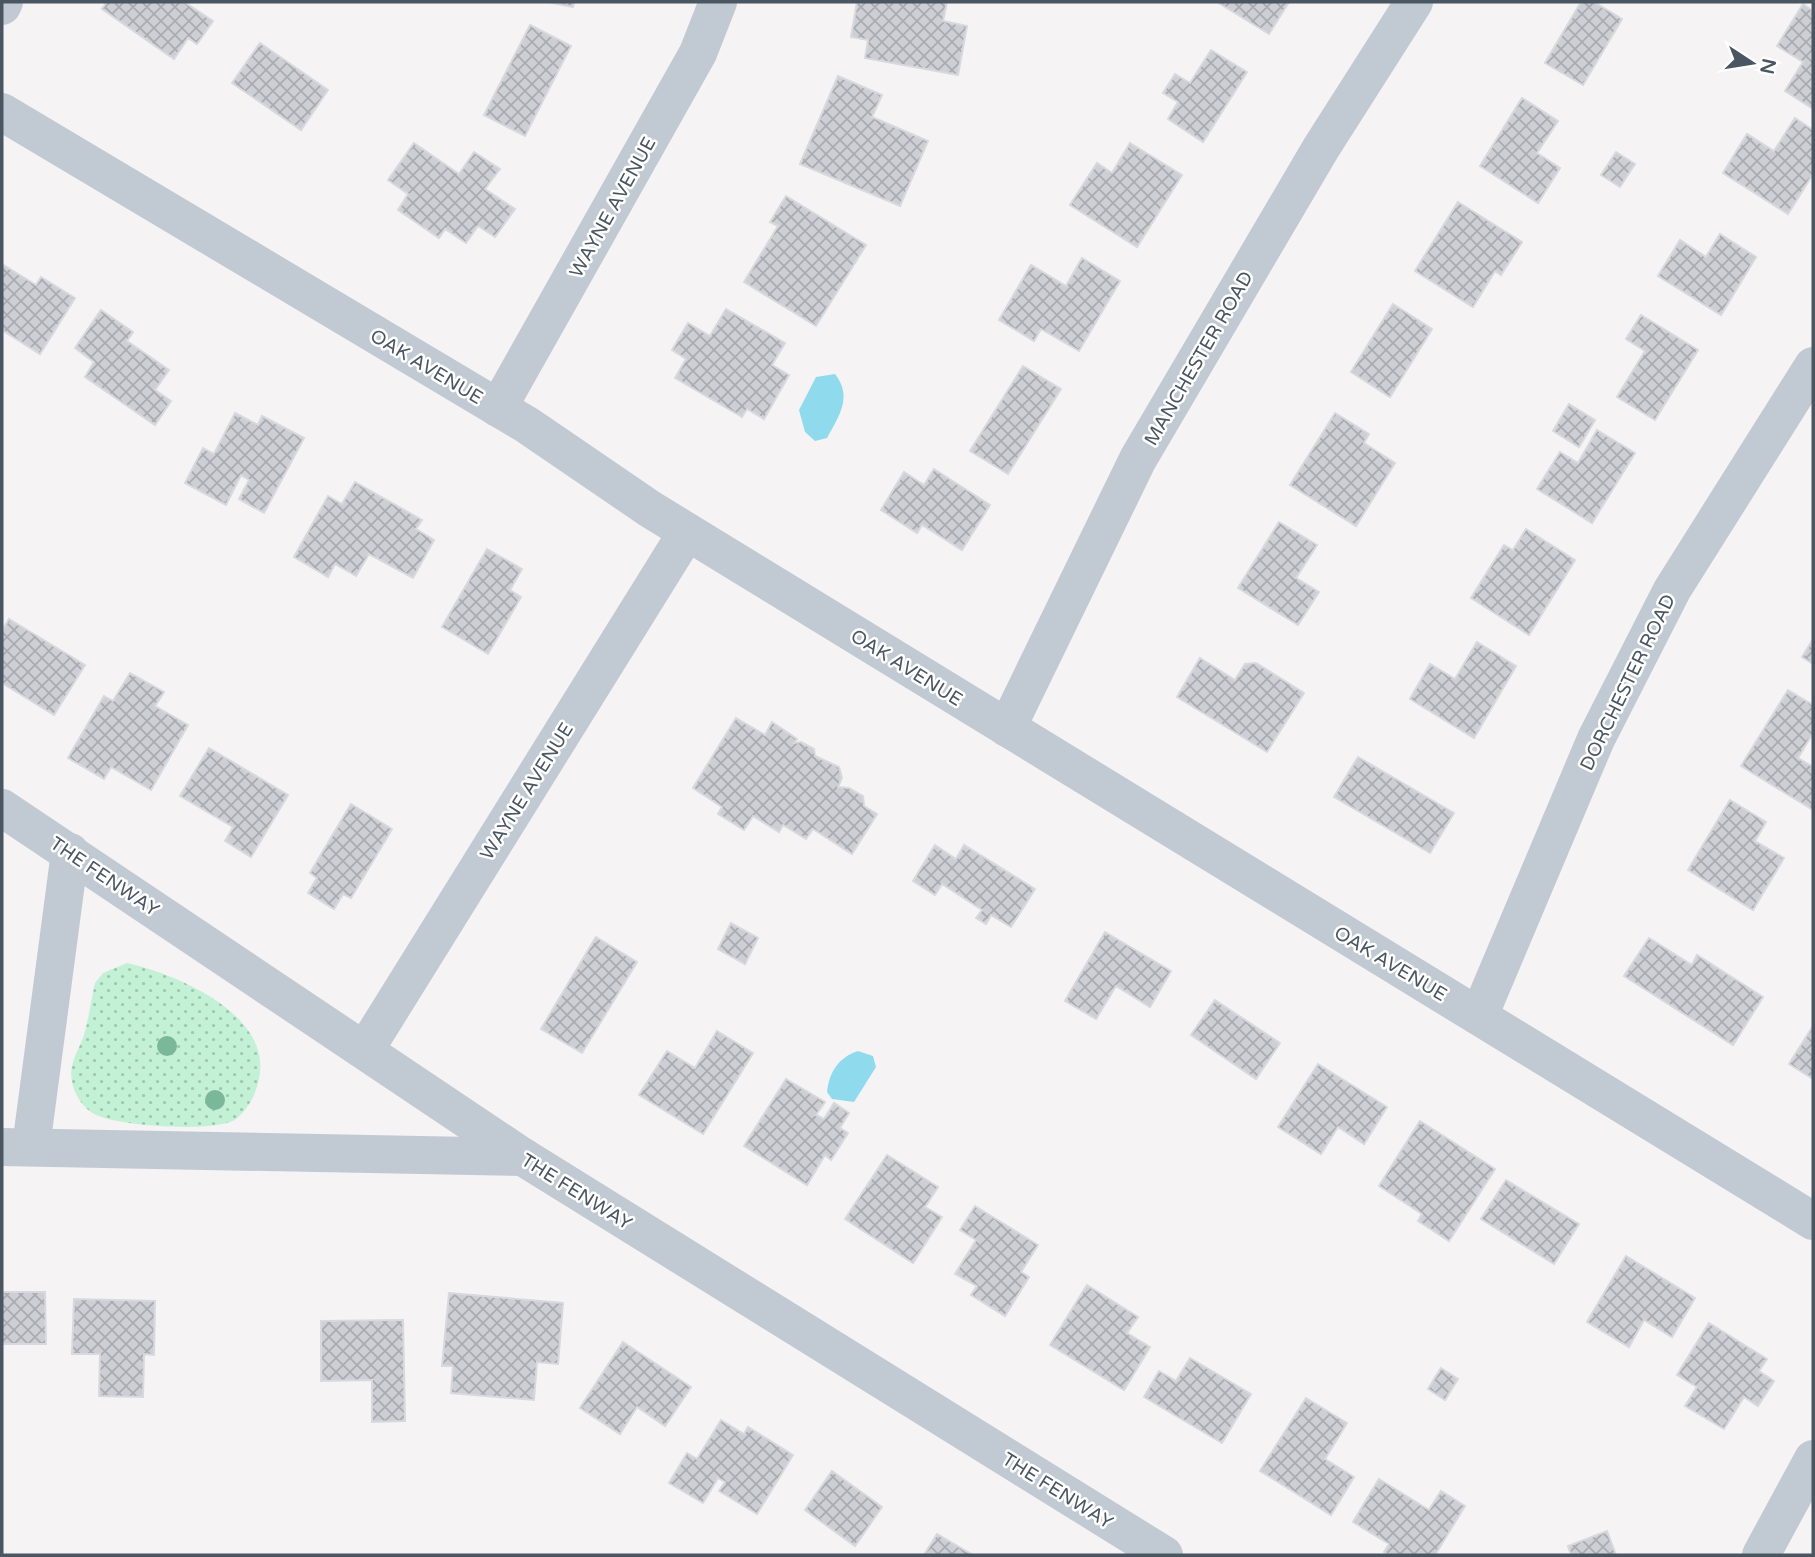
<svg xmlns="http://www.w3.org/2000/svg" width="1815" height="1557" font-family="'Varela Round',sans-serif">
<defs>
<pattern id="grass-dots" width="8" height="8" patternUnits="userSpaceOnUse" patternTransform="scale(1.75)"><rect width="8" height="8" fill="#c3f1d5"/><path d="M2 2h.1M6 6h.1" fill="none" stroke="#a0c6b0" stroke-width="1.8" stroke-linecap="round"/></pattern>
<pattern id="building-cross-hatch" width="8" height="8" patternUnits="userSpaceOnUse" patternTransform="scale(1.75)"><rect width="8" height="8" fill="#cdcfd5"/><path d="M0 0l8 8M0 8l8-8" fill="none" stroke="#a8abb0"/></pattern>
</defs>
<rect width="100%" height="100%" fill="#f5f3f3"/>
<!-- grass -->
<path fill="url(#grass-dots)" d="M127 963C176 974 266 1012 260 1072 258 1090 250 1108 236 1119 218 1133 110 1127 91 1112 82 1106 73 1092 72 1081 68 1064 79 1050 84 1035 89 1018 91 1000 95 983L103 973Z"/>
<!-- water -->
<g fill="#90daee">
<path d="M835 374C853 397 839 416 827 438L815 441 805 432 799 410 816 377Z"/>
<path d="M858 1051 873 1056 876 1067 854 1102 832 1099 827 1092C829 1072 839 1057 858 1051Z"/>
</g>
<!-- building -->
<g fill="url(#building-cross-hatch)" stroke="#d7d9de" stroke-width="2">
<path d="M107 2H184L213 21 197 44 188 38 174 59 102 9Z"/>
<path d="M548 2H574L573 7Z"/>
<path d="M857 2H947L943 21 967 26 958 75 865 58 868 40 851 37Z"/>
<path d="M1217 2H1289L1269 34Z"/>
<path d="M1581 2H1594L1622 19 1583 85 1545 63Z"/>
<path d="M1803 4 1813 11V109L1785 91 1803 62 1777 46Z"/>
<path d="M530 25 571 46 525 136 484 115Z"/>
<path d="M260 43 328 90 301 130 232 83Z"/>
<path d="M1211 50 1247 72 1203 142 1168 119 1178 102 1163 93 1175 74 1190 83Z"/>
<path d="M838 76 882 95 872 117 928 141 900 206 800 164Z"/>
<path d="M1522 98 1558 121 1537 153 1560 168 1538 203 1480 166Z"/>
<path d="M1795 118 1813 130V174L1788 214 1723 173 1747 134 1774 151Z"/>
<path d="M414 143 459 174 474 152 500 169 485 189 515 209 495 237 478 226 466 243 445 229 439 238 398 210 408 194 388 180Z"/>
<path d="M1130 143 1182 175 1137 247 1070 205 1097 163 1112 173Z"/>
<path d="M1616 152 1635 164 1620 187 1601 175Z"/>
<path d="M786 196 866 245 816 326 744 282 778 226 770 222Z"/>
<path d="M1458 202 1522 242 1501 275 1495 271 1473 307 1415 271Z"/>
<path d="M1720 234 1756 257 1721 315 1658 276 1680 240 1706 257Z"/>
<path d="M1082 258 1120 281 1079 351 1041 329 1034 341 999 320 1031 265 1066 286Z"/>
<path d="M2 264 36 285 41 277 75 298 40 354 2 330Z"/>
<path d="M1393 304 1432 329 1390 397 1351 372Z"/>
<path d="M726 309 785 343 772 365 789 375 764 419 747 409 742 417 675 378 686 359 672 350 688 323 710 336Z"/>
<path d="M101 310 133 332 127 341 169 370 155 390 171 401 155 425 85 377 94 362 75 348Z"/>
<path d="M1641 315 1698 350 1655 420 1617 397 1645 351 1626 339Z"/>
<path d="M1023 366 1061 389 1008 474 970 451Z"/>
<path d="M1569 404 1595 420 1579 447 1553 431Z"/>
<path d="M235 413 258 425 262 416 304 438 264 513 239 499 249 480 241 475 226 505 185 483 203 448 214 454Z"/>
<path d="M1335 413 1369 434 1364 443 1395 463 1356 526 1290 485Z"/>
<path d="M1597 430 1635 453 1592 523 1537 489 1560 452 1578 463Z"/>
<path d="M934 469 990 505 962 550 922 525 917 533 881 510 904 472 924 485Z"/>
<path d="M355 482 422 520 416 529 434 540 413 578 369 554 356 576 335 564 328 577 294 557 328 496 342 504Z"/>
<path d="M1279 522 1317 545 1296 578 1319 592 1298 625 1238 588Z"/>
<path d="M1526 529 1575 560 1529 635 1471 598 1504 545 1513 550Z"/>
<path d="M487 549 522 569 510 590 521 597 488 654 442 627Z"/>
<path d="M9 619 85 665 54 715 2 683V631Z"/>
<path d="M1813 639V664L1802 657Z"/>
<path d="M1477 642 1516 666 1474 738 1410 699 1430 664 1455 679Z"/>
<path d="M1200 658 1235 680 1245 664 1256 663 1304 693 1267 752 1177 697Z"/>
<path d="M130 673 164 692 155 706 188 725 151 790 111 767 104 779 68 758 104 696 113 701Z"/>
<path d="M1788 690 1813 705V733L1798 758 1813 767V810L1741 766Z"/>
<path d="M736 718 765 735 772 722 797 739 794 743 801 742 814 749 815 756 839 767 842 778 838 787 849 788 863 796 864 806 877 814 852 854 813 829 806 839 783 825 779 832 753 816 744 830 718 814 722 807 693 788Z"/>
<path d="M209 748 288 795 251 857 225 841 233 827 180 796Z"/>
<path d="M1358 757 1454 813 1430 853 1334 797Z"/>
<path d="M1730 800 1766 822 1755 841 1784 858 1753 910 1688 870Z"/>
<path d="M351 804 392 829 351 898 343 894 334 909 308 893 317 878 310 873Z"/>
<path d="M935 845 956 859 964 845 1035 889 1011 927 991 915 986 924 976 918 982 910 942 884 935 895 913 881Z"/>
<path d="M731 923 758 938 745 964 718 949Z"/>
<path d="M1105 932 1171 971 1150 1007 1116 986 1096 1019 1065 1001Z"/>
<path d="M596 937 637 962 582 1053 541 1029Z"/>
<path d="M1649 938 1692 965 1697 955 1763 997 1733 1045 1624 976Z"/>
<path d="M1215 1000 1280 1043 1256 1079 1191 1035Z"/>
<path d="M1813 1026V1079L1789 1064Z"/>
<path d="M717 1031 753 1053 703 1134 639 1095 667 1051 695 1068Z"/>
<path d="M1318 1064 1387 1107 1364 1144 1338 1127 1321 1154 1278 1127Z"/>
<path d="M786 1079 825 1102 816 1115 824 1119 834 1103 849 1113 840 1128 848 1133 831 1160 825 1155 807 1185 744 1146Z"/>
<path d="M1420 1121 1495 1169 1449 1241 1418 1221 1422 1214 1379 1186Z"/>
<path d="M887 1155 938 1187 925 1207 942 1217 913 1263 845 1219Z"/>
<path d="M1506 1180 1579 1224 1554 1264 1481 1219Z"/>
<path d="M975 1206 1038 1245 1021 1272 1029 1277 1005 1316 971 1295 977 1286 955 1274 976 1240 960 1230Z"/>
<path d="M1626 1256 1695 1298 1672 1337 1644 1320 1629 1347 1587 1322Z"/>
<path d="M1087 1285 1138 1317 1127 1333 1150 1347 1124 1390 1050 1345Z"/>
<path d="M2 1292H45L46 1344H2Z"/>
<path d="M449 1293 563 1303 558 1364 537 1362 534 1400 451 1393 453 1366H442Z"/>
<path d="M74 1299 155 1301 154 1355 144 1354 143 1397 99 1396 100 1354H72Z"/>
<path d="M403 1320 405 1421 372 1422V1380L321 1381V1321Z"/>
<path d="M1709 1323 1767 1359 1759 1371 1774 1381 1758 1406 1744 1397 1724 1429 1685 1406 1697 1387 1677 1375Z"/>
<path d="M623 1342 691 1387 665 1426 637 1407 620 1434 580 1408Z"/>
<path d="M1190 1358 1251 1394 1222 1443 1144 1397 1159 1371 1176 1381Z"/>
<path d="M1441 1368 1458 1379 1445 1400 1428 1389Z"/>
<path d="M1306 1398 1347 1423 1325 1459 1354 1477 1331 1515 1260 1471Z"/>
<path d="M721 1420 744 1434 748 1427 793 1455 757 1514 719 1491 725 1482 718 1478 703 1503 669 1483 687 1453 697 1459Z"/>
<path d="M832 1471 882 1507 855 1546 805 1510Z"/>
<path d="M1379 1479 1429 1510 1441 1491 1465 1506 1435 1555H1389L1384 1552 1389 1544 1353 1522Z"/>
<path d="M1607 1531 1616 1555H1571L1568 1546Z"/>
<path d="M937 1534 973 1555H924Z"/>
</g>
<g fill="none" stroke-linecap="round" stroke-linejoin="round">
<!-- minor -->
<g stroke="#c1cad2" stroke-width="38">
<path d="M2 6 4 2"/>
<path d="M2 112 527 425 650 509 1813 1221"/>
<path d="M498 408 698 53 718 2"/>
<path d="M1007 728 1138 459 1321 148 1414 2"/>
<path d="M2 808 523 1157 1164 1555"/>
<path d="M1479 1016 1596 739 1672 590 1813 366"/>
<path d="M365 1050 687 532"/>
<path d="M2 1147 523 1157"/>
<path d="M31 1147 70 852"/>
<path d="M1761 1555 1813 1459"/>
</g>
</g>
<!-- trees -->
<g fill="#7bb799">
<circle cx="167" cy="1046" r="10"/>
<circle cx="215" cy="1100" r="10"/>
</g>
<g text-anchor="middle" stroke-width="5" stroke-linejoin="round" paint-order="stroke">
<!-- street labels -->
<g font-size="19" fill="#4a5661" stroke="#fff">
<text transform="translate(612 207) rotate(-61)" y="7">WAYNE AVENUE</text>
<text transform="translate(1198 358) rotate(-60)" y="7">MANCHESTER ROAD</text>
<text transform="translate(427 366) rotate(31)" y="7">OAK AVENUE</text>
<text transform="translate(907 667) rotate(32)" y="7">OAK AVENUE</text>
<text transform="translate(1627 682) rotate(-64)" y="7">DORCHESTER ROAD</text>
<text transform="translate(526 791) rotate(-58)" y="7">WAYNE AVENUE</text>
<text transform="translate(105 876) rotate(34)" y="7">THE FENWAY</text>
<text transform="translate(1391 963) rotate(31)" y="7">OAK AVENUE</text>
<text transform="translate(577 1191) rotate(32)" y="7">THE FENWAY</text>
<text transform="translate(1058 1490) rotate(32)" y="7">THE FENWAY</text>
</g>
</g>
<!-- border -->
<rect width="1815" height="1557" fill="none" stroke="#4a5661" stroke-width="7"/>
<!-- north arrow -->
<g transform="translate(1752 63) rotate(102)" stroke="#ffffff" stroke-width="5" paint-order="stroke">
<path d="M0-5L12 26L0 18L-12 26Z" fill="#4a5661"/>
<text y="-10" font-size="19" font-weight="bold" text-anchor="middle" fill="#4a5661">N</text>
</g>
</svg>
